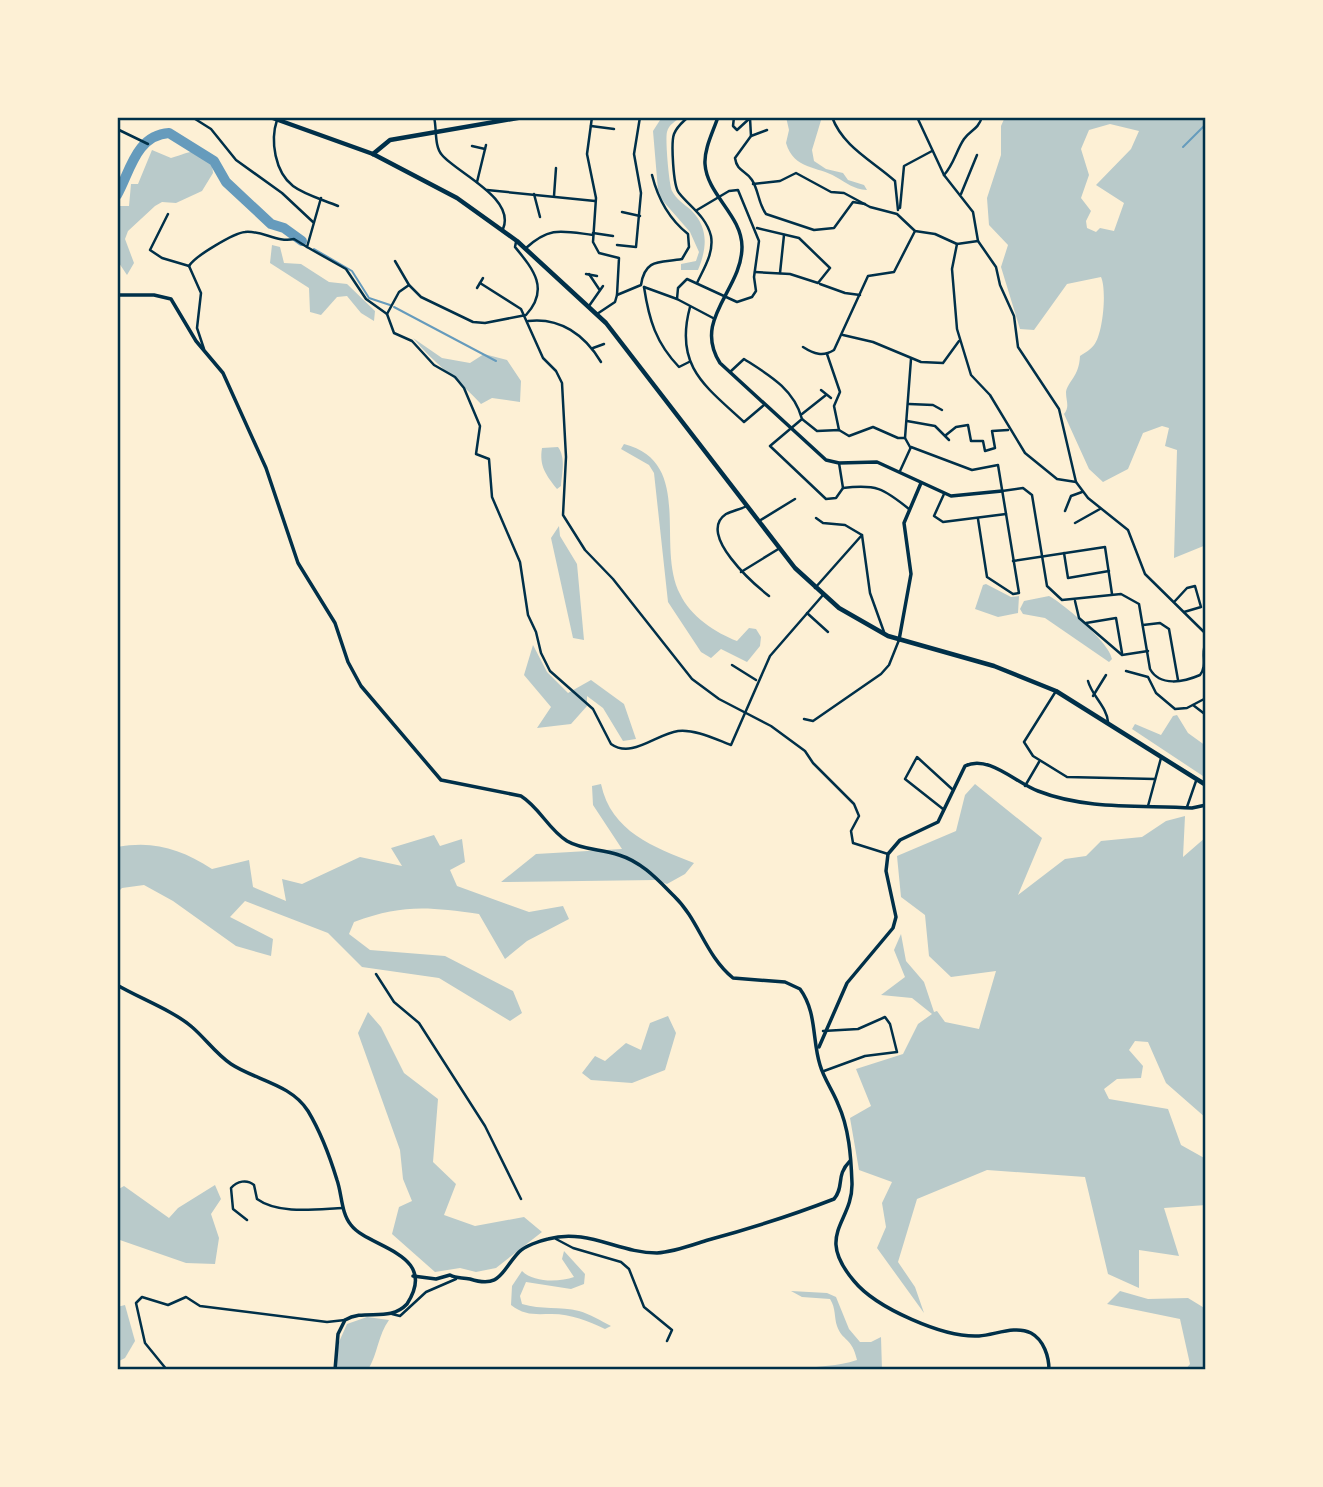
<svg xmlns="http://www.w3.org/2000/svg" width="1323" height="1487" font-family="'Space Grotesk',sans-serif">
<rect width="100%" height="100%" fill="#fdf0d5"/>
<!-- green -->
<g fill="#b9caca" fill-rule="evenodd">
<path d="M662 117H681C675 122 669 124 667 132 665 139 669 184 672 191 676 199 684 204 691 210 709 228 707 248 698 270H681V264L696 261 699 252 690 232 663 201 658 190 653 131Z"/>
<path d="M786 117H822L812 150 814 161 826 169 843 173 848 180 864 185 867 190C853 189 847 183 836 177 818 166 794 170 786 143L789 130Z"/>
<path d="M1005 117H1206V545L1174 558 1177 450 1165 446 1169 428 1162 426 1143 433 1128 469 1103 482 1089 469 1064 414C1070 406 1066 402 1066 392 1068 381 1079 377 1080 356 1085 353 1091 349 1094 345 1103 334 1107 290 1101 277L1067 284 1034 330 1020 329 1001 267 1008 245 989 225 987 198 1001 155V126ZM1110 124 1139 131 1131 149 1096 185 1124 203 1114 231 1100 228 1096 232 1087 228 1086 221 1091 211 1081 198 1089 175 1081 149 1089 130Z"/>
<path d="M152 150 171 158C194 151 192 147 212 164L213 173 202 191 176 203 162 202 155 206 128 231 125 239 134 263 127 275 117 260V206H129L131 184H138Z"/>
<path d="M272 245 280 247 284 263 301 264 329 282 347 284 375 311 374 321 361 313 347 296 337 297 321 315 310 312 309 288 270 263Z"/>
<path d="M413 338 442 358 470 363 484 354 507 360 521 381 520 402 492 398 481 404C459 380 433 363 413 338Z"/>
<path d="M624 444C695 462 655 546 680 594 690 616 716 633 737 641L749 628 756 629 761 637 760 646 747 662 721 649 711 658 701 652 668 602 654 473 649 465 621 449Z"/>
<path d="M558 447C566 458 562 473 561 486L557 489C546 475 539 466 542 448Z"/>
<path d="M559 526 560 536 577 564 584 640 573 638 551 538Z"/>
<path d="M986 584 1011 597 1019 596 1018 613 998 617 975 609 983 585Z"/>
<path d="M1049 596C1064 604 1110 643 1112 659L1109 662 1045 618 1023 614 1020 609 1024 601Z"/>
<path d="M533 645 547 672 568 693 591 680 624 704 636 739 623 741 603 708 587 696V706L571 724 537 728 551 707 524 675Z"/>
<path d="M1177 715 1188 733 1206 746V778L1132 729 1135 724 1161 735 1173 716Z"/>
<path d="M601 784C611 832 654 847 694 863L685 874 667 884 656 880 501 882 536 854 622 849 593 805 592 786Z"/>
<path d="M975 784 1042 838 1018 895 1065 859 1086 856 1101 841 1142 837 1166 821 1185 816 1183 857 1206 837V1118L1166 1083 1148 1042 1135 1041 1129 1050 1143 1066 1141 1078 1117 1079 1104 1089 1109 1099 1168 1109 1181 1145 1206 1159V1205L1164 1208 1179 1256 1139 1250V1288L1108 1274 1085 1177 987 1170 917 1199 898 1262 915 1287 924 1313 877 1248 886 1227 882 1203 892 1182 859 1170 850 1118 871 1106 856 1069 903 1054 918 1024 932 1014 912 998 881 995 905 977 894 950 901 934 906 961 924 982 934 1012 937 1011 945 1022 979 1029 996 971 951 977 929 956 925 915 901 897 897 856 956 831 965 795Z"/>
<path d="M434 835 440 846 462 839 465 862 450 870 457 886 529 912 563 906 569 919 527 941 505 959 479 914C428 907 403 904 354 922L349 934 370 950 445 956 513 991 522 1013 510 1021 439 978 362 967 328 933 245 901 230 917 273 939 271 956 236 946 173 901 144 885 122 888 117 893V847C154 840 181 849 212 869L249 860 253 887 286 901 282 879 302 884 360 857 402 866 391 848Z"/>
<path d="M368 1012 381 1027 404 1073 438 1099 433 1162 456 1184 444 1215 475 1226 524 1217 542 1232 496 1268 476 1272 460 1268 435 1272 392 1234 399 1207 412 1201 403 1179 400 1150 358 1033Z"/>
<path d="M668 1016 676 1033 665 1070 632 1083 591 1080 582 1073 595 1056 605 1061 626 1043 641 1050 650 1023Z"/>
<path d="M215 1185 221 1199 211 1214 219 1238 215 1264 186 1263 117 1239V1190L124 1186 169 1218 178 1208Z"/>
<path d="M564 1251 585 1274 584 1284 571 1289 526 1282 520 1296 522 1304C541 1310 560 1306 579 1311 590 1314 601 1321 611 1326L605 1329C588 1321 571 1314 552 1314 536 1314 525 1316 511 1305L512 1286 522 1271C534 1283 560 1282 574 1277L562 1259Z"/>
<path d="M791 1291 827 1293 836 1297 849 1329 860 1342H871L881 1337 882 1370H799C819 1365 837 1367 857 1360 852 1337 842 1341 837 1326 834 1317 836 1308 830 1299L802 1297Z"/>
<path d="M1120 1291 1148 1299 1188 1298 1206 1309V1370H1185L1190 1364 1180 1319 1107 1304Z"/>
<path d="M125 1305 135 1341 125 1358 117 1362V1307Z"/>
<path d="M367 1317 389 1320C378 1335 378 1353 368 1370H334L339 1342 347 1324Z"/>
</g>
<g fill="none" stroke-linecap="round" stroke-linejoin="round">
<!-- stream -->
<g stroke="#669bbc" stroke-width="2">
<path d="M1183 147 1206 124"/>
<path d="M314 249 352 271 369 298 390 305"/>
<path d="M394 307 496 361"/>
</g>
<!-- river -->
<path stroke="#669bbc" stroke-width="10" d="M117 195C130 172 136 135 169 133L214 161 226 182 271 224 284 228 302 241"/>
<!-- minor -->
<g stroke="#003049" stroke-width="2.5">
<path d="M192 117 211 129 236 160 282 193 313 222"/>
<path d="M434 117C437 129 434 146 442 155 457 173 516 198 503 229"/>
<path d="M592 117 587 154 596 198 593 242 599 253 619 258 617 295 641 285C645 257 662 263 682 259L689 247 688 234C669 219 658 199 652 175"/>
<path d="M688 117C683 122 677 126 674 134 671 142 673 186 679 193 690 207 706 216 711 236 714 253 704 268 697 283"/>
<path d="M734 117 733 126 737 130 750 118 751 136"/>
<path d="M832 117C843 147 873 161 895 181L898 210"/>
<path d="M917 117 944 175 973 212 978 241 996 267 1000 285 1014 316 1018 347 1059 409 1076 482 1088 498 1128 530 1145 574 1206 634"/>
<path d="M277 120C270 141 275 172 293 186 305 195 324 200 338 206"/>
<path d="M117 124 120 117"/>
<path d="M591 126 614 129"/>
<path d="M117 129 148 144"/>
<path d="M767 130 751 136 735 158C737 172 746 170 752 180 759 191 758 203 766 214L814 230 834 228 853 202 865 204"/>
<path d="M472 146 485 149"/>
<path d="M944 175C954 164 956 151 964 139 970 130 978 130 982 117"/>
<path d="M477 182 486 145"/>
<path d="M753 184 780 181 796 173 831 192 844 193 870 207 897 214 915 231 935 234 957 244 978 241"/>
<path d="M487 190 595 201"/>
<path d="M534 194 540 217"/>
<path d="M961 194 977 155"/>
<path d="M554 196 556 168"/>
<path d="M321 198 307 247 346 269 366 299 387 314 394 333 412 341 434 365 455 377 464 388 480 426 476 454 489 459 492 497 520 562 528 615 536 632 541 653 550 671 593 709 611 744C632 759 656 734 678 731 695 729 715 739 731 745L770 656 823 595"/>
<path d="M900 208 904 166 932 151"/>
<path d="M697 210 729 191 738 190 759 241 754 277 756 291 752 297 737 302 687 279 678 288 677 299 713 318"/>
<path d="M622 212 640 216"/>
<path d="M168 214 150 250 162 258 189 266"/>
<path d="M593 233 613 236"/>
<path d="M957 244 952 269 957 329 971 375 990 395 1025 453 1057 479 1076 482"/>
<path d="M617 245 636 247 641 193 634 154 640 117"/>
<path d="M526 248C550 226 562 231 593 235"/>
<path d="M395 261 409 285 421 297 473 322 485 323 526 315C550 289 533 269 515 247L516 242"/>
<path d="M189 266C195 256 234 233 245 232 262 230 277 243 294 239L307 247"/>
<path d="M189 266 201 293 197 328 204 349"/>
<path d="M755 272 790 274 818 283 830 268 799 238 757 228"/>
<path d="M780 273 784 235"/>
<path d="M586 274 597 276"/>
<path d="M589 274 599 289"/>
<path d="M480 283 521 309 543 358 556 371 562 383 566 457 563 515 585 550 613 579 692 679 719 699 771 726 805 751 813 763 854 804 859 816 851 831 853 843 888 854"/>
<path d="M820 284 845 293 860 295"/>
<path d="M644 287C649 320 656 343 679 367L689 362"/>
<path d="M644 287 677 299"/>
<path d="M477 288 483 278"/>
<path d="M589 306 603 286"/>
<path d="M690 307C674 366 705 386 744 422L764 405"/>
<path d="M387 314 399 292 409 285"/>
<path d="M597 314 615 302 617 295"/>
<path d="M528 321C560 317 585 335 601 362"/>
<path d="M843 335 873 342 921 362 943 363 959 341"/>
<path d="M803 347C814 354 823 357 834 350L868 276 894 272 915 231"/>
<path d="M593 348 604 344"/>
<path d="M827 354 840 392 834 406 839 430"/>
<path d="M730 372 744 359C769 375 794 389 802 419L770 446 826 499 836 498 843 488 839 463"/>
<path d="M821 390 831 398"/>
<path d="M909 404 933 405 942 410"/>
<path d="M802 414 826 395"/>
<path d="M802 419 817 431 839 430 849 436 873 427 898 438H905"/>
<path d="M907 421 935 426 949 440"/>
<path d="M946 435 956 427 968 425 971 441H983L985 451 995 448 992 431 1008 430"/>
<path d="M910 447 905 438 911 359"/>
<path d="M900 471 911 447 972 470 998 465 1019 593 1013 594 987 577 978 519"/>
<path d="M843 488C876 484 883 488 909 509"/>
<path d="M1002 491 1023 488 1032 495 1047 586 1062 600 1121 594 1139 604 1150 669C1160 687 1184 682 1200 675 1208 665 1200 653 1206 642"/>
<path d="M944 494 934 516 943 522 1006 514"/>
<path d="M747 506C741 509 732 511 726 514 696 534 755 585 769 596"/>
<path d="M1065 511 1071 496 1082 492"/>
<path d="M816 518 823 523 845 525 862 535 870 593 884 632"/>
<path d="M759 521 795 499"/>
<path d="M1075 523 1100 509"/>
<path d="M1064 553 1068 578 1109 571"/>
<path d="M1013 561 1105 547 1112 594"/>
<path d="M741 572 780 548"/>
<path d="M815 588 862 535"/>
<path d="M1075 601 1079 618 1122 655 1148 651"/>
<path d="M1175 601 1187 588 1195 586 1201 607 1184 612"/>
<path d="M807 613 828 632"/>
<path d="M1086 623 1116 618 1122 653"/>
<path d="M1143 625 1160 623 1169 629 1178 680"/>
<path d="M732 665 756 680"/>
<path d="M1126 671 1148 677 1156 693 1175 709 1187 708 1206 698"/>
<path d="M1088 681C1092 696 1107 707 1108 722"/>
<path d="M1056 691 1024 742 1033 756 1067 777 1155 779"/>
<path d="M1093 696 1106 675"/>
<path d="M1193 705 1206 715"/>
<path d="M804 719 813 721 881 674 889 665 899 640"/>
<path d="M1025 786 1039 762"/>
<path d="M1148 806 1161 758"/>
<path d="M1187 807 1196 781"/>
<path d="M943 809 905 779 917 757 952 789"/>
<path d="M376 974 394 1002 419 1023 485 1126 521 1199"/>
<path d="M823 1031 858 1029 885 1017 890 1024 897 1052 865 1056 824 1071"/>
<path d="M247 1220 233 1209 231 1188C237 1181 247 1179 254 1185L257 1199C279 1215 318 1209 343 1208"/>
<path d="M556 1239 573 1248 621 1262 629 1269 644 1307 672 1330 667 1341"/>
<path d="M392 1314 400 1316 426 1292 456 1279"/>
<path d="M167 1370 145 1343 136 1303 142 1297 168 1305 186 1297 200 1306 327 1322 345 1320"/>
</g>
<!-- tertiary -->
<g stroke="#003049" stroke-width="3.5">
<path d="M718 117C713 132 704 149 705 164 707 195 742 215 742 247 742 290 692 319 720 363L826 460 839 463 877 462 951 496 1002 491"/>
<path d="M117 295H154L171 299 196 341 223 373 266 468 298 563 335 623 348 662 361 686 441 780 521 796C540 808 548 829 567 841 582 850 602 849 619 855 642 862 658 880 674 896 699 920 705 955 733 978L785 982 800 989C817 1012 812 1040 820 1065 824 1079 833 1091 838 1104 849 1128 851 1156 852 1183 853 1223 814 1234 854 1281 876 1308 944 1338 979 1336 995 1335 1015 1325 1031 1333 1044 1340 1049 1357 1049 1370"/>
<path d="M899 640 911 574 904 523 921 483"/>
<path d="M117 985C139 998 174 1011 192 1027 205 1038 216 1054 231 1064 255 1080 291 1084 308 1111 320 1131 330 1157 337 1180 342 1194 341 1213 351 1225 368 1248 440 1253 407 1304 389 1323 365 1308 345 1320L338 1334 335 1370"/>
<path d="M819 1047 847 983 893 928 896 917 886 871 888 854 900 840 938 822 965 766C988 754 1016 783 1038 791 1086 810 1141 805 1192 808L1206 805"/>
<path d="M413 1276 436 1279 450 1275C457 1279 462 1277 470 1279 501 1289 501 1271 519 1252 525 1246 539 1241 548 1239 587 1228 619 1253 657 1253 674 1252 692 1245 708 1240 752 1228 793 1215 834 1199 845 1186 835 1176 850 1161"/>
</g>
<!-- secondary -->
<path stroke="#003049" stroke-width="4.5" d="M373 154 390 140 523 117"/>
<!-- primary -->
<path stroke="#003049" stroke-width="4.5" d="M270 117 373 154 457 198 517 241 606 323 795 568 839 608 888 636 994 666 1056 691 1206 785"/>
</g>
<!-- border -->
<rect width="1323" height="1487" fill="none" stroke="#fdf0d5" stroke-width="238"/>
<rect x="119" y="119" width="1085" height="1249" fill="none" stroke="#003049" stroke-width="2.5"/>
</svg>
